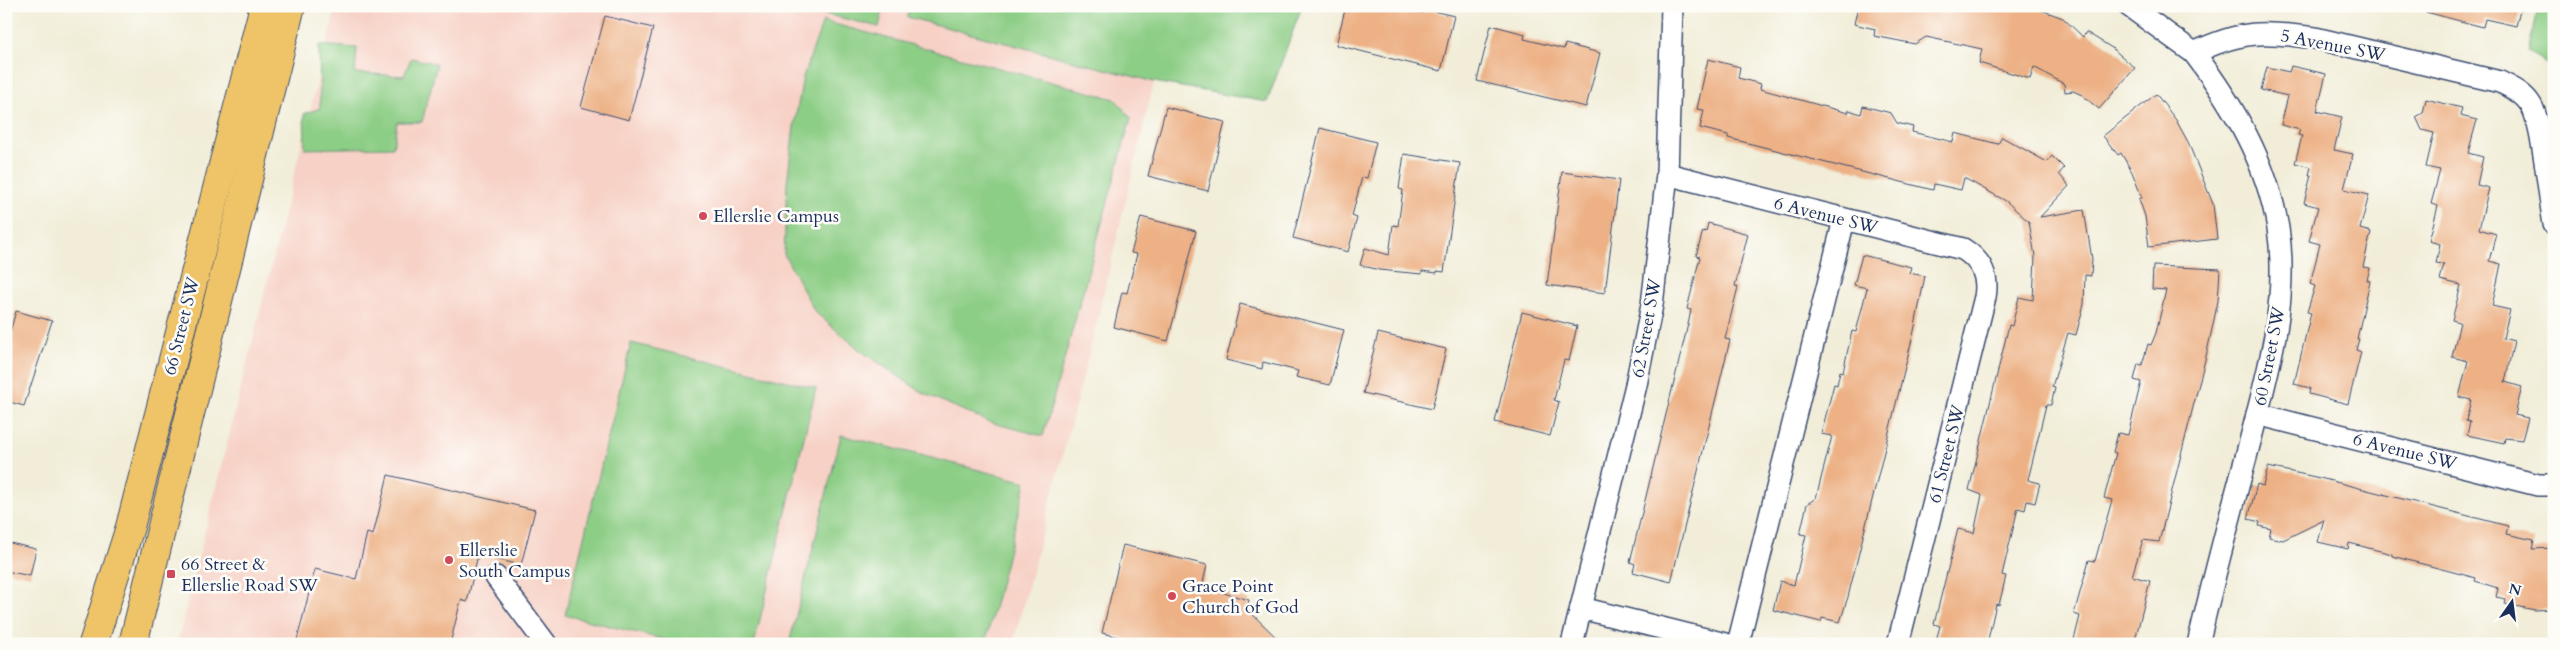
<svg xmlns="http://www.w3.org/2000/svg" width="2560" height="650" font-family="Cardo,serif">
<rect width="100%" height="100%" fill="#fdfcf7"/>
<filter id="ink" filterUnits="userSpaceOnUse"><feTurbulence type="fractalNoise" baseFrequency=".02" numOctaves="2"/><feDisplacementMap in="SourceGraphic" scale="10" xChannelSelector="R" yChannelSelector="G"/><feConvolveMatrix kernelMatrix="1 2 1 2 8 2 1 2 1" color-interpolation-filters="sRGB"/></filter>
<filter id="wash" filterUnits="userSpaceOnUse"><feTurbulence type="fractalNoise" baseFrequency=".0096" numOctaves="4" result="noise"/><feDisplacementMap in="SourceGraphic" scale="20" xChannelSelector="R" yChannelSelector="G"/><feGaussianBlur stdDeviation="1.12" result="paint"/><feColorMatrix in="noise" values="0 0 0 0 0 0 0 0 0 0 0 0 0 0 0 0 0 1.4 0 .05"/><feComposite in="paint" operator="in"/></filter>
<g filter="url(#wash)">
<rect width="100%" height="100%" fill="#f1edd8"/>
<!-- built -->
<path fill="#f7d1c6" d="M336 6H910L908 17 1154 82 1090 350 1013 644H177Z"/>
<!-- green -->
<g fill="#8dce86" stroke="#547e72">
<path d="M791 6H884L879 27Z"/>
<path d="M910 6H1302L1267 102 1154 82 907 17Z"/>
<path d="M2539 6H2554V68L2528 52Z"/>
<path d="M823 21 1115 99 1131 118 1043 436 989 422 923 393 861 351 815 312 784 254 787 183 794 127 803 77Z"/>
<path d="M319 45 357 48 355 73 404 76 411 58 437 64 422 122H397L393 147 305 149 304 114 320 108Z"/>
<path d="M631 343 816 388 754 644H682L565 615Z"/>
<path d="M841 435 1026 482 985 644H789Z"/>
</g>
<g id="blocks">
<!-- building -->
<g fill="#edb185">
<path d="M1346 6H1396L1424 13 1425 9 1454 16 1441 71 1336 45Z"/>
<path d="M1858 6H2030L2063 18 2083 37 2086 32 2112 48 2135 68 2099 109 2082 95 2073 91 2065 92 2064 84 2034 67 2030 79 1979 63 1982 49 1926 37 1915 44 1874 36 1875 29 1854 24Z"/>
<path d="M2427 6H2521L2516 26 2485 19 2483 27 2426 12Z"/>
<path d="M605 16 653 28 629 120 581 107Z"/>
<path d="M1491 25 1525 34 1524 39 1564 49 1565 44 1600 53 1586 107 1477 81Z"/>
<path d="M1708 59 1740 67 1738 78 1761 84 1760 89 1848 113 1849 110 1861 114 1863 106 1891 113 1897 123 1913 127 1912 132 1953 142 1955 133 1998 144 2002 137 2047 162 2052 156 2064 168 2059 174 2069 186 2040 217 2084 210 2092 259 2091 276 2085 275 2084 304 2076 335 2068 333 2052 387 2055 388 2051 405H2046L2028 480 2040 483 2035 503 2027 501 2025 510 2018 508 2002 575 2006 576 1999 605 1996 604 1987 644H1935L1940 626 1934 624 1958 529 1974 533 1982 495 1969 490 2009 325 2012 326 2019 297 2033 300 2035 256 2029 222 2006 201 1964 178 1961 190 1934 184 1933 190 1728 138V135L1700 128 1704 110 1697 109Z"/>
<path d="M2291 66 2326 74 2317 111 2342 117 2334 150 2353 154 2344 189 2369 195 2360 229 2371 232 2363 267 2370 268 2367 280 2370 281 2357 339H2359L2356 350 2361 352 2348 404 2309 394 2310 388 2294 384 2311 313 2307 312 2315 286 2310 284 2320 244 2309 241 2318 207 2304 203 2311 175H2309L2311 167 2295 163 2302 136 2298 135 2300 130 2281 125 2288 96 2261 90 2267 67 2289 72Z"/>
<path d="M2156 94 2176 120 2188 142 2213 204 2217 239 2149 247 2145 216 2139 199 2142 198 2132 172 2121 153 2118 155 2103 136Z"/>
<path d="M2426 99 2462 108 2460 116 2477 120 2468 153 2483 157 2477 185 2489 188 2479 229 2496 234 2489 261 2501 264 2492 306 2510 310 2503 338 2514 341 2505 382 2522 387 2515 415 2528 418 2522 440 2505 438 2504 443 2467 435 2470 422 2466 421 2471 400 2459 397 2468 361 2452 357 2460 322 2452 320 2461 285 2440 280 2444 264 2436 263 2440 244 2429 241 2438 206 2431 204 2440 170 2426 167 2434 133 2422 130 2416 117 2423 113Z"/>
<path d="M1166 107 1225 122 1208 191 1148 176Z"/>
<path d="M1320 128 1376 142 1367 178 1362 177 1352 216 1357 218 1348 252 1293 238Z"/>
<path d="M1404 154 1460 163 1444 272 1437 271V273L1422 271V274L1379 270 1360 265 1365 248 1389 255 1393 225 1398 226 1403 190 1399 189Z"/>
<path d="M1562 172 1619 180 1605 293 1547 285Z"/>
<path d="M1141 217 1196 231 1168 341 1114 327 1122 292 1127 293 1137 254 1131 253Z"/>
<path d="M1708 223 1748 234 1735 286 1738 287 1725 339 1730 340 1671 582 1633 572 1635 564 1630 562 1689 320 1691 310 1687 309 1700 257 1696 256 1703 231 1706 232Z"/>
<path d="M1862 255 1911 267 1909 273 1925 276 1914 331 1848 597 1840 622 1822 618 1821 622 1773 610 1780 581 1794 585 1806 535 1800 534 1807 504 1816 498 1832 436 1821 434 1834 384 1837 385 1840 371 1843 372 1852 331 1856 332 1867 288 1854 285Z"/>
<path d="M2153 266 2220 269 2218 301 2207 352 2159 542 2143 540 2132 576 2150 581 2134 644H2073L2080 616 2074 614 2089 560 2095 561 2112 500 2104 498 2116 453 2113 452 2118 433 2128 435 2141 382 2134 380 2138 364 2142 365 2148 344 2151 345 2156 333 2166 290 2152 289Z"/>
<path d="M1240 304 1344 330 1330 385 1296 377 1298 371 1263 362 1262 369 1226 360Z"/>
<path d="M16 311 52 321 24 406 6 401V346Z"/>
<path d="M1522 312 1577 326 1569 361 1564 360 1554 400 1559 402 1550 436 1495 422Z"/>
<path d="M1378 333 1446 349 1432 409 1363 393Z"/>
<path d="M2268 467 2320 478 2508 526 2506 534 2534 540 2532 549 2554 548V609L2535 610 2505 604 2506 599 2496 597 2498 588 2475 581 2476 578 2392 556V554L2349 543 2348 549 2318 542 2324 520 2283 540 2269 537 2271 529 2259 526 2260 522 2248 519 2257 484 2263 486Z"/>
<path d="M388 475 535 510 521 565 478 555 467 602 461 600 450 644H296L315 569 356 579 367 533 373 535Z"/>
<path d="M6 542 36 549 30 576 6 571Z"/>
<path d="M1123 545 1207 565 1202 587 1249 600 1247 609 1283 644H1126L1127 639 1102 633Z"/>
</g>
</g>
</g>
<g filter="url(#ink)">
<use href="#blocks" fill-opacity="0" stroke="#3b4c70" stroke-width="1"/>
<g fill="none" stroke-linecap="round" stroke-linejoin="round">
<defs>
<g id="minor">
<path d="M2129 6 2194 53C2241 30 2264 31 2315 38L2500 82C2512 88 2524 93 2531 105 2543 125 2549 197 2554 224"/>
<path d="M2194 53C2233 105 2267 162 2278 228 2290 306 2265 382 2246 457 2229 519 2213 581 2198 644"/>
<path d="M1667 174 1963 249C1981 260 1989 276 1985 297L1898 644"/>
<path d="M2257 414 2538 485H2554"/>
<path d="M496 577 546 644"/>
<path d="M1581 608 1725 644"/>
<path d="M1572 644 1636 385 1652 305 1667 174 1672 6"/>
<path d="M1738 644 1844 220"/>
</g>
<g id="major">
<path d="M93 644 130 527 264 6"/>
<path d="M133 644 291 6"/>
</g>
</defs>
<!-- minor casing -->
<use href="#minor" stroke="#3b4c70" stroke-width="24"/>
<!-- major casing -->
<use href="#major" stroke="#3b4c70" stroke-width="30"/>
<!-- minor -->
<use href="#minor" stroke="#fff" stroke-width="21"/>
<!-- major -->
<use href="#major" stroke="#efc469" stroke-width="28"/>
</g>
</g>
<!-- markers -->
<g fill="#d1495b" stroke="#fdfcf7" stroke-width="2">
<circle cx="703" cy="216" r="5"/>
<circle cx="449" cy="560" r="5"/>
<rect x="166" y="569" width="10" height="10" rx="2.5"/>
<circle cx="1172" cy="596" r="5"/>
</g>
<g text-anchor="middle" stroke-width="5" stroke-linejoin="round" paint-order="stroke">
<!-- street labels -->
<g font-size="18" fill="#1b2f5e" stroke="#fdfcf7">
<text transform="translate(2333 45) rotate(11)" y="6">5 Avenue SW</text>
<text transform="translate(1826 215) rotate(14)" y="6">6 Avenue SW</text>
<text transform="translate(181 326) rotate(-76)" y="6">66 Street SW</text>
<text transform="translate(1646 328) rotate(-80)" y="6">62 Street SW</text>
<text transform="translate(2269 356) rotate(-79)" y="6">60 Street SW</text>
<text transform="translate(2405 451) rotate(14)" y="6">6 Avenue SW</text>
<text transform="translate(1946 454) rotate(-76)" y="6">61 Street SW</text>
</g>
<!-- poi labels -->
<g font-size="18" fill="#1b2f5e" stroke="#fdfcf7" text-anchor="start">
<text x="713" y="222">Ellerslie Campus</text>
<text x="459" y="556">Ellerslie<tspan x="459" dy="21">South Campus</tspan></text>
<text x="181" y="570">66 Street &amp;<tspan x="181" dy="21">Ellerslie Road SW</tspan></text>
<text x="1182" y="592">Grace Point<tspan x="1182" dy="21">Church of God</tspan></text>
</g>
</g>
<!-- margin -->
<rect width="2560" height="650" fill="none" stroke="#fdfcf7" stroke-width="25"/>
<!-- north arrow -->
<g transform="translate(2512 602) rotate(14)" stroke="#fdfcf7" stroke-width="4" paint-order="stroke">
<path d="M0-4L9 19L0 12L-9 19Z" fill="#1b2f5e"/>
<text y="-8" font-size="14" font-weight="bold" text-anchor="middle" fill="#1b2f5e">N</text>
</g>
</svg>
